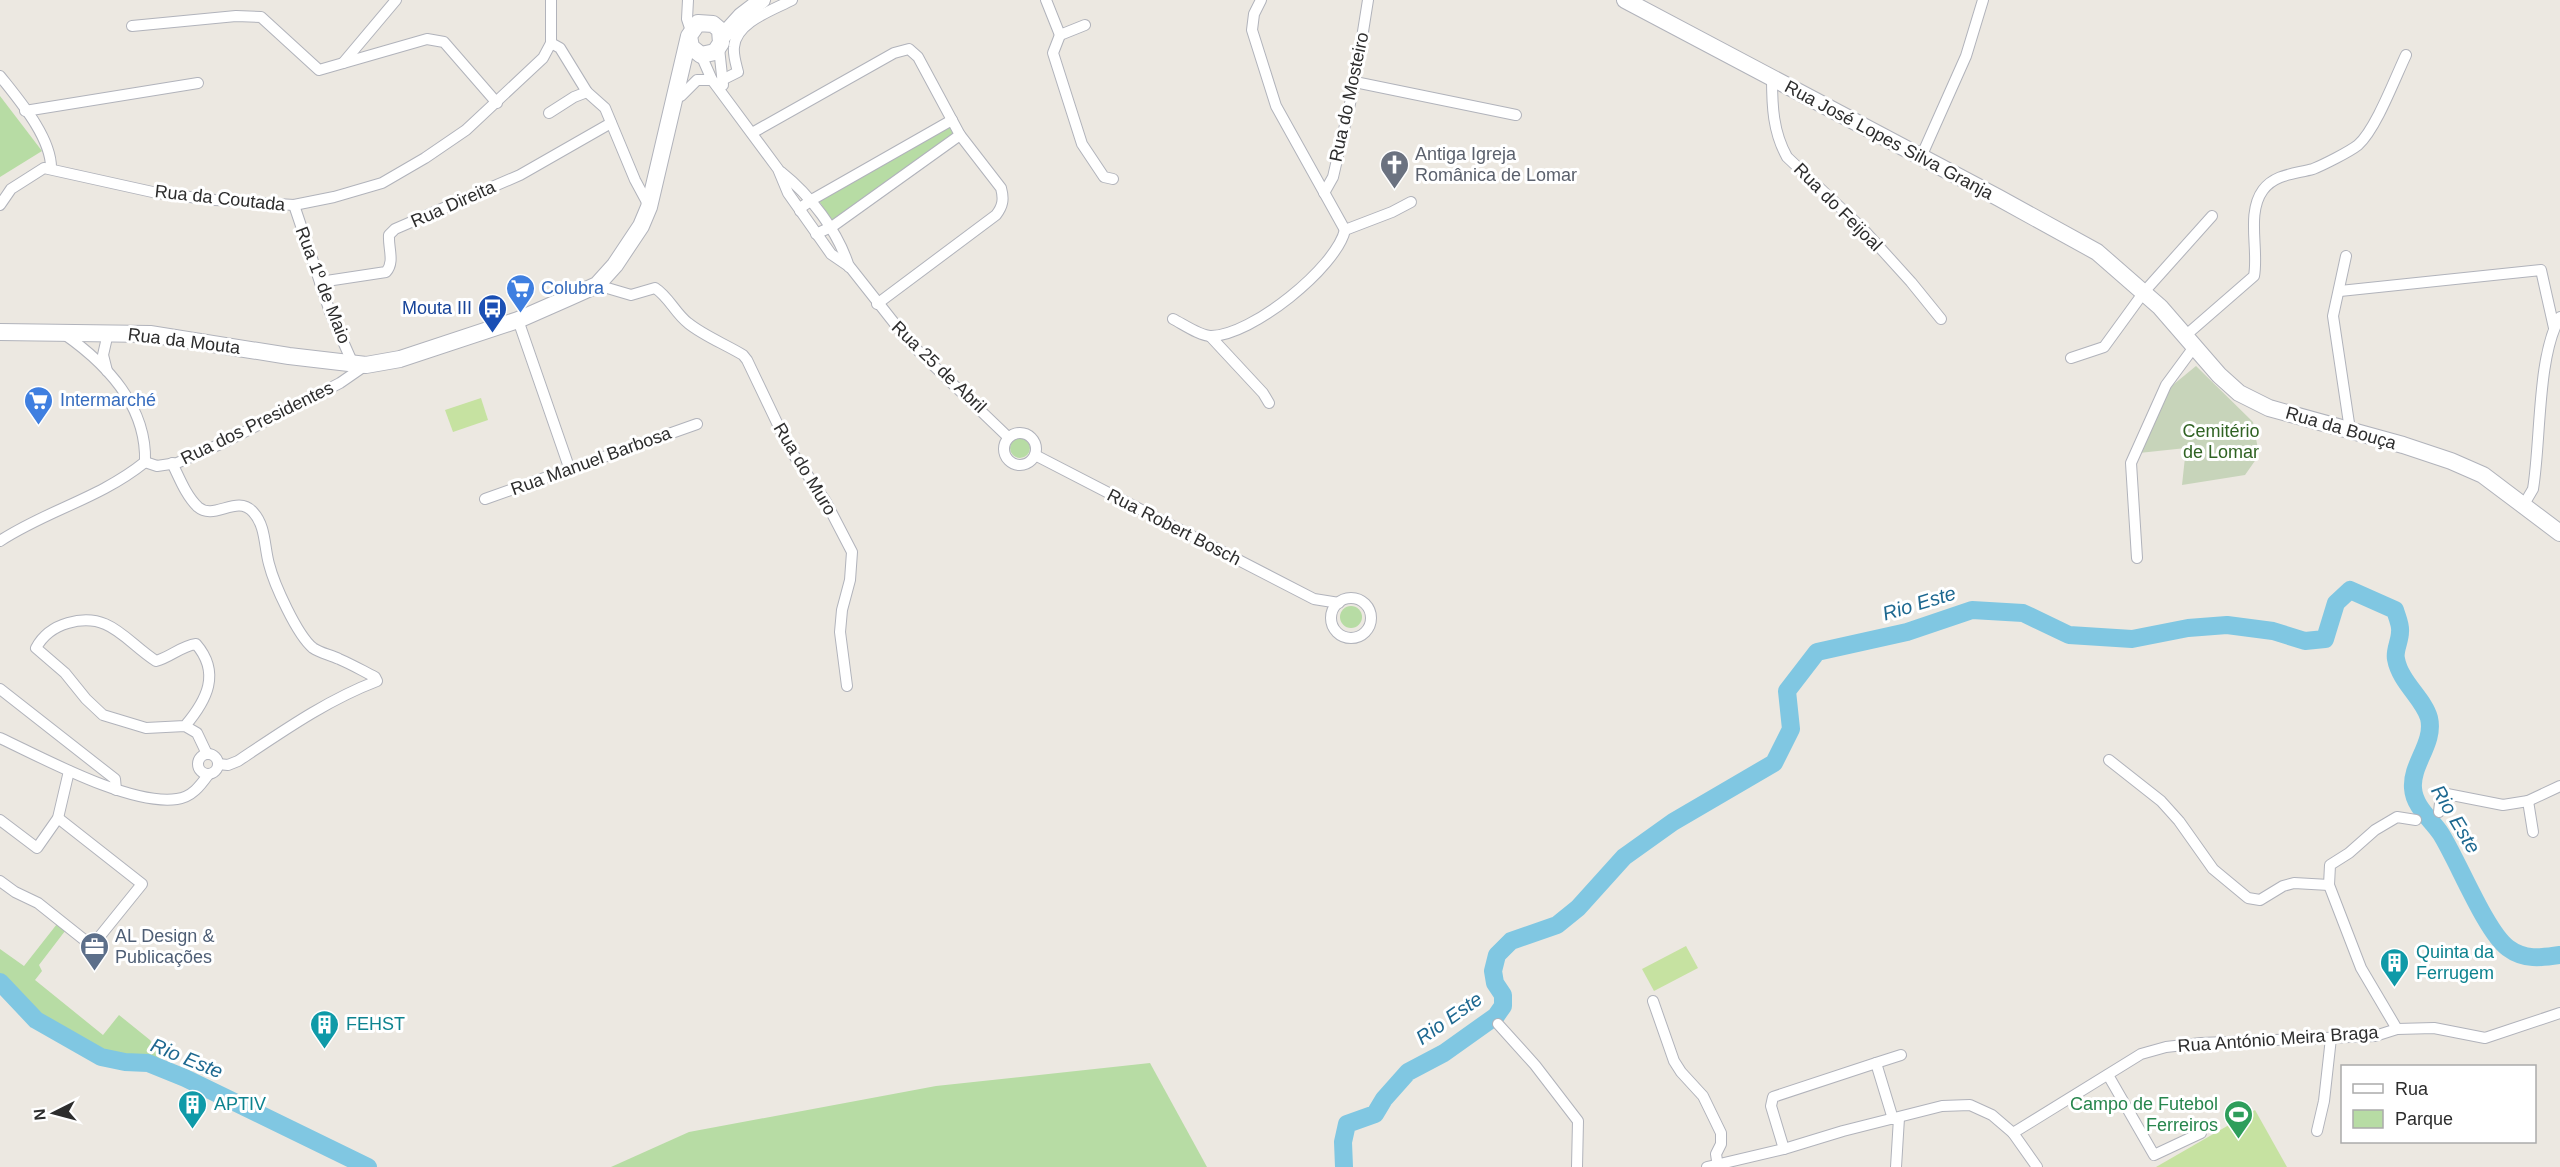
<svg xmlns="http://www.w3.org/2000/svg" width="2560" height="1167" font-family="Arial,sans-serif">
<rect width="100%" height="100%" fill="#ece8e1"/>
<!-- green -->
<g fill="#b7dca4">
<path d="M0 96 42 151 0 177Z"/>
<path d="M950 126 956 134 832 220 819 201Z"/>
<circle cx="1020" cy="448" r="10"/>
<circle cx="1351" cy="617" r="11"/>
<path d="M57 924 65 931 39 965 42 971 35 980 103 1035 119 1015 150 1040 160 1053 159 1061C139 1053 124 1060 104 1053 81 1046 53 1029 35 1013 22 1002 12 987 0 975V949L24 966Z"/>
<path d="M1150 1063 1207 1167H611L689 1132 936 1086Z"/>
</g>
<!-- cemetery -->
<path fill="#c7d4ba" d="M2196 366 2253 422 2259 455 2245 475 2182 485 2186 448 2139 453 2168 389Z"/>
<!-- pitch -->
<g fill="#c6e2a1">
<path d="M481 398 488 420 453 432 445 410Z"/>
<path d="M1686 946 1698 968 1654 991 1642 969Z"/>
<path d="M2255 1110 2287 1167H2156Z"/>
</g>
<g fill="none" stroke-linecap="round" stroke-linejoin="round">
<!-- river -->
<g stroke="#80c7e2" stroke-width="18">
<path d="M0 982 36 1020 101 1057 125 1062 148 1063 185 1078 368 1167"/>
<path d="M1344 1167 1343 1142 1347 1124 1375 1114 1384 1099 1408 1072 1444 1053 1496 1016 1503 1006V995L1495 983 1493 971 1497 955 1511 941 1557 925 1578 908 1624 857 1673 822 1774 763 1791 729 1787 691 1817 652 1907 632 1972 610 2023 613 2069 635 2132 639 2188 628 2227 625 2273 631 2305 641 2325 639 2336 603 2350 590 2395 610C2397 617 2401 625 2400 632 2400 641 2394 651 2396 659 2400 682 2424 699 2429 718 2435 743 2411 764 2413 788 2414 807 2432 820 2441 834 2458 861 2486 932 2508 948 2524 960 2541 958 2560 955"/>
</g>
<defs>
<g id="minor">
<path d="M688 0 687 19 691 31"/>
<path d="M1046 0 1060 35 1085 25"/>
<path d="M1261 0 1254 14 1252 30 1276 106 1345 230"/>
<path d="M132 26 236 16 261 17 319 70 427 39 444 42 497 103"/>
<path d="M1060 35 1053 53 1082 144 1104 177 1113 179"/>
<path d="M551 43 560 48 587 92 605 108 635 180 649 206"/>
<path d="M719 48 723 85"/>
<path d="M701 55 712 80 778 169 788 193 831 254 850 267 910 343 1008 437"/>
<path d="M343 63 396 0"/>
<path d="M0 76C19 100 52 138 51 169"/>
<path d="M1772 78C1772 106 1773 132 1787 157L1863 229 1911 282 1941 319"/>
<path d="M722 80 738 72C736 64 733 55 734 47 736 22 773 10 792 0"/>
<path d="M1355 82 1516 115"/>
<path d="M681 96 697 80H712"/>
<path d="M25 111 198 83"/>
<path d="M549 113 574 97 587 92"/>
<path d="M752 133 894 53 909 49 918 57 960 135 1001 188C1004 199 1003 206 996 215L877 304"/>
<path d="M1921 157 1966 56 1983 0"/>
<path d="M781 172C810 195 838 231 849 267"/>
<path d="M1324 193 1333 177 1355 82 1368 0"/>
<path d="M0 205 11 189 44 168 157 193 215 200 294 205 334 197 382 183 425 158 466 130 543 58 551 43V0"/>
<path d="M294 205 330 312 353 364"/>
<path d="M800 211 803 206 815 198 952 120"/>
<path d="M1345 230 1392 212 1411 202"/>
<path d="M816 234 833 226 960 135"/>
<path d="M2346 256 2333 316 2350 430"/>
<path d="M320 282 386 272C395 262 388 248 389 235L395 229 520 175 611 123"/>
<path d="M597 285 631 295 655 288C669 297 675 313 688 323 704 336 725 344 743 355L747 360 789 448 826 502 852 552 850 580 842 610 840 632 847 686"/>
<path d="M2340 291 2541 270 2554 328"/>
<path d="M1173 319C1183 324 1200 336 1211 336 1251 336 1336 268 1345 230"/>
<path d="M518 320 570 470"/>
<path d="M64 334C107 364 147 407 145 462"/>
<path d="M1210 336 1263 393 1269 403"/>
<path d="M2185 336 2254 276C2259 250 2246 213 2263 190 2275 174 2295 174 2313 169 2323 165 2349 152 2358 145 2376 129 2395 78 2406 55"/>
<path d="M2071 358 2104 347 2144 292 2212 216"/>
<path d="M107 371 103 355 108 333"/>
<circle cx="1020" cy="449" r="16"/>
<path d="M1035 455 1314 599 1339 603"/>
<path d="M145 462 157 466 177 463 225 442 340 383 366 365"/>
<path d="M172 463C179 477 186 496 198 507 214 521 237 494 253 512 266 526 264 546 269 564 274 584 297 635 313 648 320 653 331 655 339 659 351 664 363 671 375 677L377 681C327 700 283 731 238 761L228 765 218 764"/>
<path d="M485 499 697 424"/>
<path d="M2523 506 2533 489C2541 441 2537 356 2560 317"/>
<path d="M0 541C47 510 99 499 145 462"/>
<path d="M2137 558 2131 463 2166 385 2194 347"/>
<circle cx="1351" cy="618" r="20"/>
<path d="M0 689 115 779 116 790"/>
<path d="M185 726C207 700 221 673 196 644 181 646 171 657 156 661 125 641 110 611 68 623 54 627 43 635 36 648L65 673 86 699 103 715 146 728 185 726 197 733 207 754"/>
<path d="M0 738C43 758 130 806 177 799 192 797 200 786 208 775"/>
<circle cx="208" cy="764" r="10"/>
<path d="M2109 760 2161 801 2179 821 2213 869 2248 898 2260 900 2283 886 2294 883 2329 885"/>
<path d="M2528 801 2533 832"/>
<path d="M2439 812 2440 803 2447 794 2503 805 2528 801 2560 786"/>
<path d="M0 820 37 848 58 818 69 771"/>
<path d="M0 881 15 892 38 903 92 946 142 884 58 818"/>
<path d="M1653 1001 1674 1061 1681 1072 1703 1096 1721 1133V1144L1716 1154 1718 1167"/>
<path d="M1498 1024 1535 1065 1578 1121 1577 1167"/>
<path d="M2397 1029 2361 968 2329 885 2330 865 2349 853 2375 830 2397 817 2416 820"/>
<path d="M2108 1075 2154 1155 2201 1133"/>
<path d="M1893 1119 1876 1063 1901 1055"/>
<path d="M2317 1131 2324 1101 2331 1038"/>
<path d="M2013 1133 2141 1054 2166 1047 2201 1043 2375 1036 2397 1029 2434 1028 2485 1038 2560 1013"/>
<path d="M1784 1149 1771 1106 1773 1097 1876 1063"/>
<path d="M1707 1167 1784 1149 1843 1131 1942 1106 1970 1105 1992 1115 2013 1133 2037 1167"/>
<path d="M1896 1167 1899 1118"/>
</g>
<g id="secondary">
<path d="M1625 0 1999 198 2097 252 2160 307 2219 375 2239 393 2269 408 2403 445 2451 461 2483 475 2560 533"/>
<path d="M722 37 741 16 762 0"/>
<path d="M0 332 150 334 289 356 366 365 400 359 518 320 568 298 597 285 615 265 641 226 649 207 689 36 698 23 713 24 720 30 721 43 715 52 701 55 691 47 689 36"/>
</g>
</defs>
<!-- minor casing -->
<use href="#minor" stroke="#b1b3bb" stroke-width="12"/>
<!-- secondary casing -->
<use href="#secondary" stroke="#b1b3bb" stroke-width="18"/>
<!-- minor -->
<use href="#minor" stroke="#fff" stroke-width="10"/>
<!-- secondary -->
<use href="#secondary" stroke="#fff" stroke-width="16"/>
</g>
<!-- icons -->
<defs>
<symbol id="church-pin" viewBox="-11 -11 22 30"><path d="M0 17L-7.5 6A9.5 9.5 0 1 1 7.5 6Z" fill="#6b7280" stroke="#fff"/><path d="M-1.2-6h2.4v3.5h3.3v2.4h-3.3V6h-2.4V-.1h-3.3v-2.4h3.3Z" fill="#fff"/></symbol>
<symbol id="supermarket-pin" viewBox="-11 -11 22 30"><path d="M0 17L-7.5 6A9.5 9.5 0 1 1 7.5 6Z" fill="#3f7fe0" stroke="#fff"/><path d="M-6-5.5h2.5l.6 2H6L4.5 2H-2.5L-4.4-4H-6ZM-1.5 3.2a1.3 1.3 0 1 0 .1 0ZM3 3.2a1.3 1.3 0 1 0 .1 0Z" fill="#fff"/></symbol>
<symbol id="bus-pin" viewBox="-11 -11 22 30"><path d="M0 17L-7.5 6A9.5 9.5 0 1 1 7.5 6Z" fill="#1a4fb4" stroke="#fff"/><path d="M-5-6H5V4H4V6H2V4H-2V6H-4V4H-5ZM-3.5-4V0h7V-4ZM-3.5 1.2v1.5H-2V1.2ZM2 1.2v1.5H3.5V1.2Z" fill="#fff"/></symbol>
<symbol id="office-pin" viewBox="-11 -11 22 30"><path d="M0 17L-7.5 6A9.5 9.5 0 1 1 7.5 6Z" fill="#5c6f8a" stroke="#fff"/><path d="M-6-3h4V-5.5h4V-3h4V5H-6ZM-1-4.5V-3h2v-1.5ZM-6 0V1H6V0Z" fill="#fff"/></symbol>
<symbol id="building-pin" viewBox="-11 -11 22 30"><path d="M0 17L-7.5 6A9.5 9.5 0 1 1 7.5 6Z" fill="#0f9aa8" stroke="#fff"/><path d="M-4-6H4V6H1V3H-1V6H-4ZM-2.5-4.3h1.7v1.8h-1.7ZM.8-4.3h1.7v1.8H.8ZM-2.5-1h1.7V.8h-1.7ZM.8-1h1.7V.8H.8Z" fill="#fff"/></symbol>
<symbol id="stadium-pin" viewBox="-11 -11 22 30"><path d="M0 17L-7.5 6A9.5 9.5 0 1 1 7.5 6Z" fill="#2e9e5b" stroke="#fff"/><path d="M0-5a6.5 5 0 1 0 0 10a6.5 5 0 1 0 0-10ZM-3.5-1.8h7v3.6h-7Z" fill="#fff"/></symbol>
</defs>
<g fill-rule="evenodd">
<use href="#church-pin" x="1378" y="148" width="33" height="45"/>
<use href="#supermarket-pin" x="504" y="272" width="33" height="45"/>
<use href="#bus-pin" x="476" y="292" width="33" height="45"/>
<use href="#supermarket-pin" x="22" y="384" width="33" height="45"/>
<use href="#office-pin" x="78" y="930" width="33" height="45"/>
<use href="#building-pin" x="2378" y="946" width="33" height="45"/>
<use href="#building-pin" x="308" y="1008" width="33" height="45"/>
<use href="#building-pin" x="176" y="1088" width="33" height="45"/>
<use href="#stadium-pin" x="2222" y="1098" width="33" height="45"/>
</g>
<g text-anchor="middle" stroke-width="6" stroke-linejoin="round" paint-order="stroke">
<!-- street labels -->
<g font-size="18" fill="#2d2d2d" stroke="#fff">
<text transform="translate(1349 97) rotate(-78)" y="6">Rua do Mosteiro</text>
<text transform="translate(1889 140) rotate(28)" y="6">Rua José Lopes Silva Granja</text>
<text transform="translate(220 198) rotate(6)" y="6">Rua da Coutada</text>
<text transform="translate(453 204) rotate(-24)" y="6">Rua Direita</text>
<text transform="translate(1838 207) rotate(45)" y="6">Rua do Feijoal</text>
<text transform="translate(323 285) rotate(69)" y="6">Rua 1º de Maio</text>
<text transform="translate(184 341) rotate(7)" y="6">Rua da Mouta</text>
<text transform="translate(939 367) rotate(44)" y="6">Rua 25 de Abril</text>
<text transform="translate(257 423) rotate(-26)" y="6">Rua dos Presidentes</text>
<text transform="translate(2341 428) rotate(16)" y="6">Rua da Bouça</text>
<text transform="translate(591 461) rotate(-20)" y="6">Rua Manuel Barbosa</text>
<text transform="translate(805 469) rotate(59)" y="6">Rua do Muro</text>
<text transform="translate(1174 527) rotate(27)" y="6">Rua Robert Bosch</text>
<text transform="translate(2278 1039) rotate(-4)" y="6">Rua António Meira Braga</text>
</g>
<!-- worship labels -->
<g font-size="18" fill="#5b616d" stroke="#fff" text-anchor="start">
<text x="1415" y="160">Antiga Igreja<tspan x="1415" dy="21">Românica de Lomar</tspan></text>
</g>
<!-- shop labels -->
<g font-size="18" fill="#366cbe" stroke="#fff" text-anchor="start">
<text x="541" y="294">Colubra</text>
<text x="60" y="406">Intermarché</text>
</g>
<!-- transit labels -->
<g font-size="18" fill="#164399" stroke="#fff" text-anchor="end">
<text x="472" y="314">Mouta III</text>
</g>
<!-- park labels -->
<g font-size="18" fill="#306323" stroke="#fff">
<text x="2221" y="437">Cemitério<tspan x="2221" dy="21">de Lomar</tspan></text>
</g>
<!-- service labels -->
<g font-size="18" fill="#4e5e75" stroke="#fff" text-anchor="start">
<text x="115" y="942">AL Design &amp;<tspan x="115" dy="21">Publicações</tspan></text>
</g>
<!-- culture labels -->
<g font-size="18" fill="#0d838f" stroke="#fff" text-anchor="start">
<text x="2416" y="958">Quinta da<tspan x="2416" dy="21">Ferrugem</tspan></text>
<text x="346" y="1030">FEHST</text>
<text x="214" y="1110">APTIV</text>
</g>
<!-- leisure labels -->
<g font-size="18" fill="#27864d" stroke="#fff" text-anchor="end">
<text x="2218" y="1110">Campo de Futebol<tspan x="2218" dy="21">Ferreiros</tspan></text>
</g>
<!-- water labels -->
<g font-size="20" font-style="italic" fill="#1d6890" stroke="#fff">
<text transform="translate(1919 603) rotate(-17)" y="7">Rio Este</text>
<text transform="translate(2456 819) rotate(59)" y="7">Rio Este</text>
<text transform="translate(1449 1018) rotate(-35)" y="7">Rio Este</text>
<text transform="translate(187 1058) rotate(22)" y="7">Rio Este</text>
</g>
</g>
<!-- legend -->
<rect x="2341" y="1065" width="195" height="78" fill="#ffffff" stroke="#ababab" stroke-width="1.5"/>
<rect x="2353" y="1084" width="30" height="9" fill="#ffffff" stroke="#ababab" stroke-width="1.5"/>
<text x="2395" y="1095" font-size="18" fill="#2d2d2d">Rua</text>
<rect x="2353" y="1110" width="30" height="18" fill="#b7dca4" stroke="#ababab" stroke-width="1.5"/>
<text x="2395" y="1125" font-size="18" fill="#2d2d2d">Parque</text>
<!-- north arrow -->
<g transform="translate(54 1113) rotate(264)" stroke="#ffffff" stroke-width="4.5" paint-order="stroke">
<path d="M0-4.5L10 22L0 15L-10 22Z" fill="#2d2d2d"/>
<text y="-9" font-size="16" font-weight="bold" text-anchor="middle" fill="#2d2d2d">N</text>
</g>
</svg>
